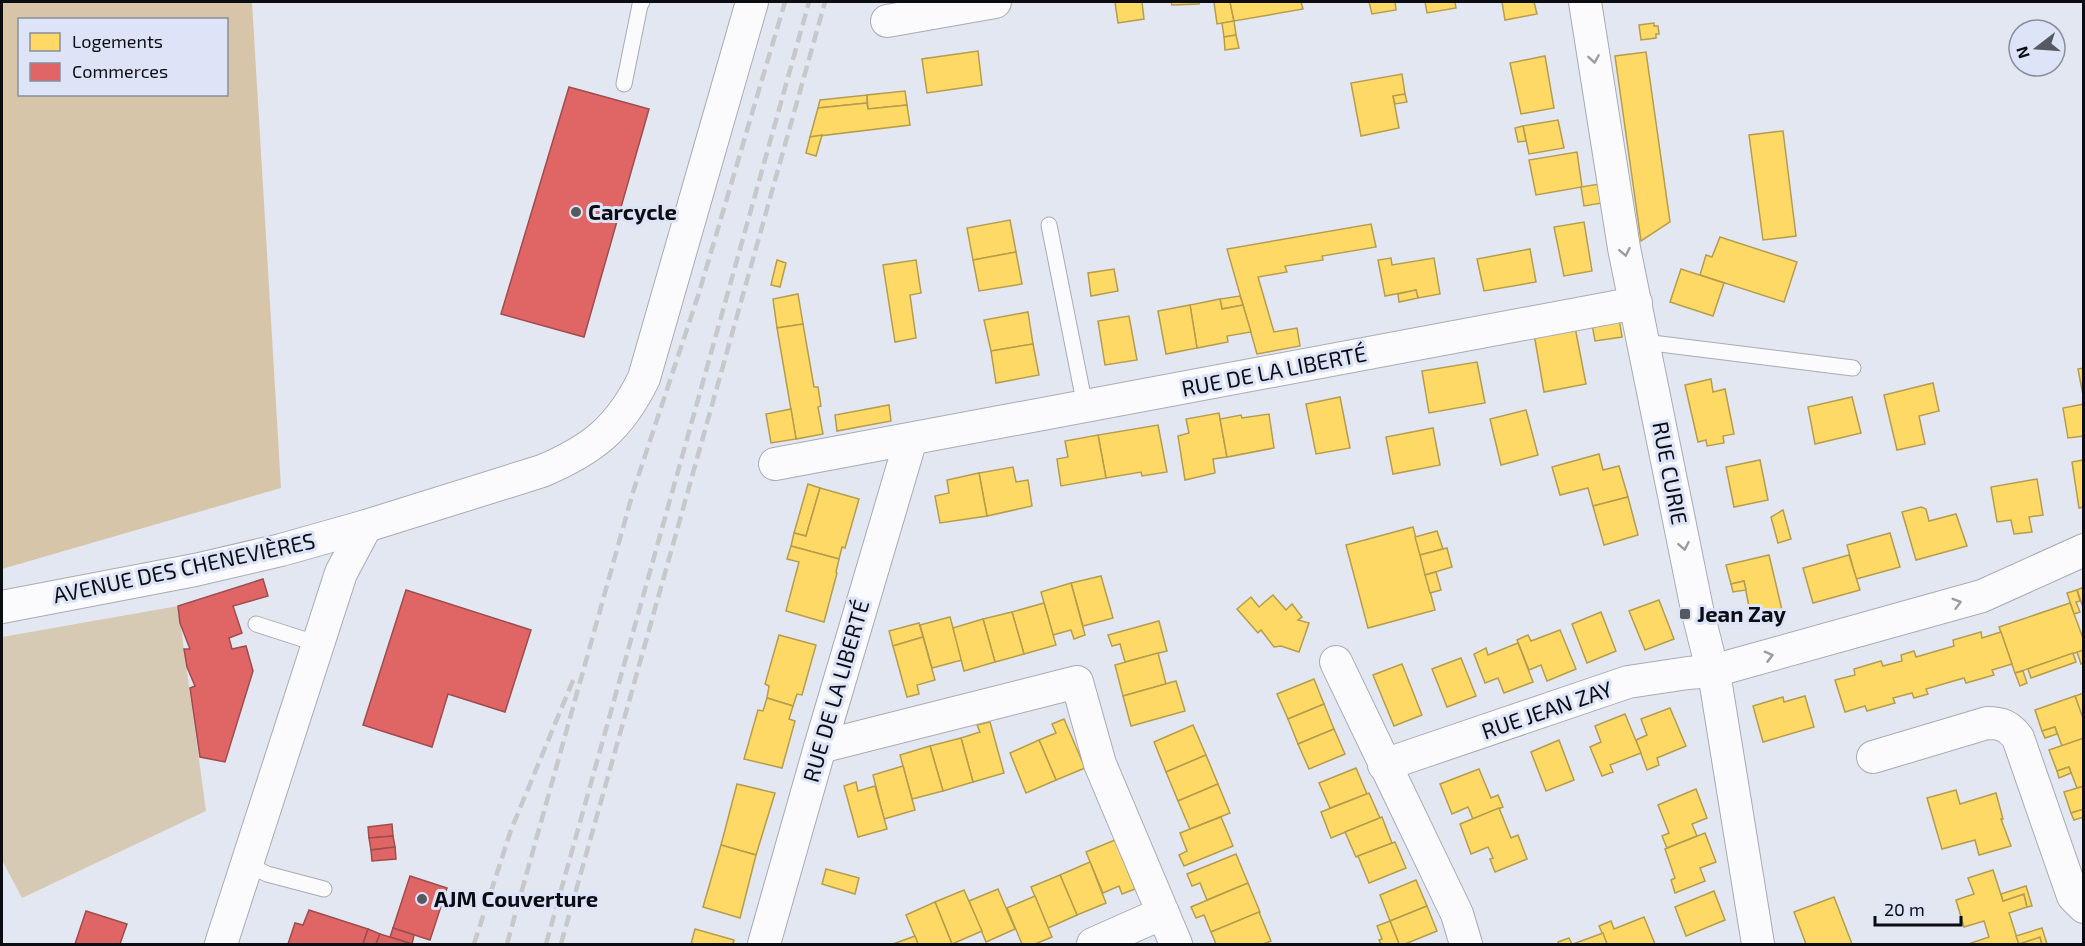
<svg xmlns="http://www.w3.org/2000/svg" width="2085" height="946" font-family="'Exo 2',sans-serif">
<rect width="100%" height="100%" fill="#e3e7f1"/>
<!-- green -->
<path fill="#d7cab5" d="M178 606 206 811 22 898 2 860V637Z"/>
<!-- forest -->
<path fill="#d6c5a9" fill-rule="evenodd" d="M2 2H252L281 488 2 569ZM20 20H226V94H20Z"/>
<!-- homes -->
<g fill="#ffd966" stroke="#b69c4d" stroke-width="1.5">
<path d="M1115 2H1142L1144 19 1118 23Z"/>
<path d="M1171 2H1199V4L1172 5Z"/>
<path d="M1214 2H1230L1234 21 1217 24Z"/>
<path d="M1230 2H1301L1303 9 1234 21Z"/>
<path d="M1369 2H1395L1396 10 1372 14Z"/>
<path d="M1425 2H1455L1456 8 1427 13Z"/>
<path d="M1502 2H1534L1537 14 1505 20Z"/>
<path d="M1234 21 1236 35 1224 37 1222 23Z"/>
<path d="M1654 23V26H1658L1659 34H1656V38L1641 40 1639 25Z"/>
<path d="M1236 35 1239 48 1225 50 1224 37Z"/>
<path d="M978 51 982 85 927 93 922 59Z"/>
<path d="M1646 52 1670 222 1641 241 1615 56Z"/>
<path d="M1545 56 1554 108 1521 114 1510 63Z"/>
<path d="M1402 74 1405 94 1393 96 1399 128 1361 136 1351 83Z"/>
<path d="M905 91 907 105 868 109 867 95Z"/>
<path d="M1405 94 1407 102 1395 104 1393 96Z"/>
<path d="M867 95V103L818 108 820 100Z"/>
<path d="M867 103 868 109 907 105 910 125 810 137 818 108Z"/>
<path d="M1558 120 1564 148 1529 154 1523 126Z"/>
<path d="M1523 126 1526 141 1518 142 1515 128Z"/>
<path d="M1783 131 1796 236 1763 240 1749 135Z"/>
<path d="M822 135 816 156 806 153 810 137Z"/>
<path d="M1577 152 1582 187 1536 195 1529 160Z"/>
<path d="M1599 184 1602 203 1584 206 1581 187Z"/>
<path d="M1010 220 1016 252 973 260 967 228Z"/>
<path d="M1584 222 1592 271 1564 276 1554 227Z"/>
<path d="M1371 224 1376 247 1322 256 1323 260 1285 266 1287 272 1258 277 1274 332 1297 328 1300 346 1257 354 1227 249Z"/>
<path d="M1720 237 1797 262 1784 302 1700 275 1706 255 1712 257Z"/>
<path d="M1530 249 1536 282 1484 291 1477 259Z"/>
<path d="M1016 252 1022 284 979 291 973 260Z"/>
<path d="M1391 258 1392 265 1434 258 1440 294 1418 298 1416 290 1385 296 1378 260Z"/>
<path d="M777 260 786 263 780 287 771 285Z"/>
<path d="M916 260 921 293 910 295 916 338 895 342 883 265Z"/>
<path d="M1114 269 1118 291 1091 296 1088 273Z"/>
<path d="M1681 269 1724 283 1713 316 1670 302Z"/>
<path d="M1416 290 1418 298 1399 302 1398 294Z"/>
<path d="M798 294 803 324 777 328 773 299Z"/>
<path d="M1240 296 1243 305 1222 309 1220 299Z"/>
<path d="M1220 299 1222 309 1243 305 1251 332 1227 336 1228 342 1197 348 1190 305Z"/>
<path d="M1190 305 1197 348 1166 354 1158 311Z"/>
<path d="M1028 312 1033 344 991 351 984 320Z"/>
<path d="M1129 316 1137 360 1105 365 1098 321Z"/>
<path d="M1619 318 1622 337 1595 341 1592 324Z"/>
<path d="M803 324 814 387H818L821 406 818 407 823 434 796 439 777 328Z"/>
<path d="M1575 327 1586 384 1544 392 1534 334Z"/>
<path d="M1033 344 1039 375 996 383 991 351Z"/>
<path d="M1477 362 1485 403 1429 413 1422 371Z"/>
<path d="M2084 368V400L2078 369Z"/>
<path d="M1711 379 1713 392 1725 389 1734 434 1723 436 1724 443 1707 446 1706 440 1698 442 1685 385Z"/>
<path d="M1933 383 1939 411 1919 416 1925 444 1897 450 1884 395Z"/>
<path d="M1340 397 1350 448 1316 454 1306 404Z"/>
<path d="M1852 397 1861 433 1815 444 1808 407Z"/>
<path d="M2084 404V436L2068 438 2063 408Z"/>
<path d="M889 405 891 421 837 431 835 415Z"/>
<path d="M791 409 796 439 771 443 766 414Z"/>
<path d="M1526 410 1538 455 1501 465 1490 419Z"/>
<path d="M1219 413 1227 457 1213 459 1215 473 1185 480 1178 436 1189 433 1186 419Z"/>
<path d="M1269 414 1274 448 1227 457 1220 419 1241 415 1242 418Z"/>
<path d="M1158 425 1167 472 1142 476 1141 472 1106 478 1098 435Z"/>
<path d="M1433 428 1440 465 1393 474 1386 437Z"/>
<path d="M1098 435 1106 478 1061 486 1057 459 1068 457 1065 441Z"/>
<path d="M1599 454 1603 470 1619 466 1628 497 1593 506 1588 488 1560 495 1552 467Z"/>
<path d="M1760 460 1768 500 1734 507 1726 467Z"/>
<path d="M2083 460 2084 507 2079 508 2072 462Z"/>
<path d="M1013 467 1016 482 1028 480 1032 506 987 516 979 473Z"/>
<path d="M979 473 987 516 940 523 935 496 949 493 947 480Z"/>
<path d="M2037 479 2043 515 2029 517 2032 532 2014 534 2011 520 1997 522 1991 487Z"/>
<path d="M808 484 820 488 806 536 794 533Z"/>
<path d="M820 488 859 499 845 548 842 547 839 559 791 546 794 533 806 536Z"/>
<path d="M1628 497 1638 535 1604 545 1593 506Z"/>
<path d="M1921 507 1926 509 1929 521 1956 514 1967 546 1916 560 1902 512Z"/>
<path d="M1783 510 1791 539 1778 543 1771 517Z"/>
<path d="M1413 527 1435 610 1368 628 1346 545Z"/>
<path d="M1437 531 1443 549 1420 555 1415 537Z"/>
<path d="M1890 533 1900 567 1856 579 1847 545Z"/>
<path d="M791 546 839 559 836 572 837 573 824 622 786 611 799 562 787 559Z"/>
<path d="M1447 548 1452 567 1425 575 1420 555Z"/>
<path d="M1769 555 1782 610 1751 617 1744 581 1731 584 1726 565Z"/>
<path d="M1849 555 1860 590 1813 603 1803 568Z"/>
<path d="M1436 572 1441 590 1430 593 1425 575Z"/>
<path d="M1101 576 1113 618 1083 626 1071 583Z"/>
<path d="M1744 581 1746 590 1733 592 1731 584Z"/>
<path d="M1071 583 1085 635 1074 639 1071 630 1053 635 1041 592Z"/>
<path d="M2084 587V610L2077 590Z"/>
<path d="M2077 590 2080 601 2076 602 2080 612 2074 614 2067 593Z"/>
<path d="M1273 595 1286 610 1292 604 1302 617 1298 620 1309 623 1299 652 1281 646 1274 647 1261 630 1258 633 1237 609 1251 597 1259 607Z"/>
<path d="M1659 600 1674 639 1645 650 1629 611Z"/>
<path d="M1044 603 1056 645 1024 654 1012 612Z"/>
<path d="M2070 603 2084 641V650L2015 673 1999 627Z"/>
<path d="M1012 612 1024 654 995 662 983 619Z"/>
<path d="M1601 612 1616 651 1587 663 1572 624Z"/>
<path d="M950 617 962 660 932 668 920 625Z"/>
<path d="M983 619 995 662 964 671 953 628Z"/>
<path d="M1159 621 1167 651 1125 662 1120 644 1112 646 1108 635Z"/>
<path d="M919 623 923 637 893 646 889 631Z"/>
<path d="M1560 630 1576 669 1547 681 1541 665 1529 670 1517 640 1528 635 1531 641Z"/>
<path d="M1981 632 1982 638 2001 632 2012 664 1992 670 1994 675 1966 683 1964 678 1926 689 1928 694 1914 698 1912 693 1893 698 1895 703 1867 711 1865 706 1845 712 1835 680 1855 675 1854 669 1881 661 1883 666 1902 661 1901 655 1914 651 1916 657 1954 646 1953 640Z"/>
<path d="M779 635 816 645 802 695 797 694 793 706 767 698 769 686 765 684Z"/>
<path d="M923 637 935 680 917 685 919 694 907 697 893 646Z"/>
<path d="M1518 643 1533 682 1504 693 1498 678 1485 683 1474 654 1486 648 1488 655Z"/>
<path d="M2084 650V663L2081 664 2077 652Z"/>
<path d="M1158 653 1166 684 1123 696 1115 665Z"/>
<path d="M2073 653 2076 662 2031 678 2028 669Z"/>
<path d="M1461 658 1476 696 1447 707 1432 669Z"/>
<path d="M1402 664 1422 715 1394 726 1373 675Z"/>
<path d="M2023 671 2027 683 2020 686 2015 673Z"/>
<path d="M1314 679 1324 704 1288 719 1277 694Z"/>
<path d="M1176 681 1185 711 1131 726 1123 696Z"/>
<path d="M2084 693V713L2081 714 2075 696Z"/>
<path d="M1805 696 1814 727 1763 742 1753 706 1783 697 1784 702Z"/>
<path d="M2075 696 2084 721V738L2062 746 2055 727 2042 731 2035 710Z"/>
<path d="M767 698 793 706 789 719 795 721 782 768 744 759 758 710 763 711Z"/>
<path d="M1324 704 1334 729 1298 744 1288 719Z"/>
<path d="M1670 708 1686 746 1657 758 1659 765 1647 770 1636 740 1647 735 1641 719Z"/>
<path d="M1625 714 1641 753 1610 765 1613 772 1602 776 1590 747 1601 742 1595 726Z"/>
<path d="M1064 719 1085 768 1056 780 1039 740 1056 733 1052 724Z"/>
<path d="M990 722 1004 773 973 782 961 738 980 732 977 725Z"/>
<path d="M1193 725 1206 755 1166 772 1154 742Z"/>
<path d="M2055 727 2057 734 2045 738 2042 731Z"/>
<path d="M1334 729 1345 754 1309 769 1298 744Z"/>
<path d="M961 738 973 782 943 791 930 746Z"/>
<path d="M2084 738V786L2077 788 2069 767 2057 771 2049 750Z"/>
<path d="M1039 740 1056 780 1026 793 1010 753Z"/>
<path d="M1559 740 1574 780 1546 791 1531 752Z"/>
<path d="M930 746 943 791 912 799 900 755Z"/>
<path d="M1206 755 1218 784 1178 801 1166 772Z"/>
<path d="M903 766 915 810 884 819 873 775Z"/>
<path d="M2069 767 2071 773 2059 778 2057 771Z"/>
<path d="M1356 768 1367 794 1330 808 1319 783Z"/>
<path d="M1479 769 1491 798 1498 795 1503 807 1473 819 1468 807 1452 814 1440 784Z"/>
<path d="M856 782 858 791 875 786 887 829 858 837 844 786Z"/>
<path d="M737 784 775 793 756 855 721 845Z"/>
<path d="M1218 784 1230 813 1190 829 1178 801Z"/>
<path d="M2084 786V809L2071 813 2064 792Z"/>
<path d="M1696 789 1707 818 1692 824 1697 836 1667 848 1662 836 1669 833 1658 805Z"/>
<path d="M1956 790 1960 804 1996 793 2003 819H2001L2011 846 1979 855 1975 840 1942 849 1927 798Z"/>
<path d="M1369 793 1380 818 1331 838 1321 812Z"/>
<path d="M1499 808 1511 838 1518 835 1527 859 1495 872 1490 859 1493 858 1488 847 1471 854 1460 824Z"/>
<path d="M2084 809V817L2074 820 2071 813Z"/>
<path d="M1221 817 1233 846 1184 866 1179 855 1187 851 1180 833Z"/>
<path d="M1382 817 1392 843 1356 857 1345 832Z"/>
<path d="M1705 833 1716 862 1700 868 1705 881 1675 893 1671 880 1675 878 1665 849Z"/>
<path d="M1115 840 1135 889 1122 894 1119 886 1103 893 1086 852Z"/>
<path d="M1395 842 1406 868 1369 883 1358 856Z"/>
<path d="M721 845 756 855 740 918 703 907Z"/>
<path d="M1236 854 1248 883 1207 900 1200 883 1192 886 1187 874Z"/>
<path d="M1090 862 1106 903 1077 915 1060 875Z"/>
<path d="M826 869 859 878 855 894 822 884Z"/>
<path d="M1993 870 2003 901 2024 894 2027 907 2009 913 2019 944 2040 937 2042 944H1972L1971 943 1989 937 1984 921 1964 927 1956 900 1974 894 1968 878Z"/>
<path d="M1060 875 1077 915 1048 928 1031 887Z"/>
<path d="M1416 880 1427 906 1390 921 1380 895Z"/>
<path d="M1248 883 1260 912 1211 932 1204 915 1196 918 1191 907Z"/>
<path d="M2026 886 2032 906 2027 907 2024 894 2003 901 2001 894Z"/>
<path d="M998 889 1015 929 986 942 969 901Z"/>
<path d="M964 890 982 931 952 944 935 902Z"/>
<path d="M1714 891 1725 920 1686 936 1675 907Z"/>
<path d="M1035 896 1052 937 1035 944H1022L1007 908Z"/>
<path d="M1834 897 1852 944H1806L1794 912Z"/>
<path d="M935 902 952 944H918L906 915Z"/>
<path d="M1427 906 1437 931 1405 944H1399L1390 921Z"/>
<path d="M1259 912 1271 941 1263 944H1216L1211 932Z"/>
<path d="M1644 917 1655 944H1607L1599 926 1611 921 1614 929Z"/>
<path d="M1390 921 1399 944H1381L1379 940 1382 939 1377 926Z"/>
<path d="M2042 928 2047 944H2042L2040 937 2019 944 2016 936Z"/>
<path d="M695 929 734 940 733 944H691Z"/>
<path d="M1603 933 1607 944H1573Z"/>
<path d="M915 936 918 944H893Z"/>
<path d="M1569 938 1572 944H1559L1558 942Z"/>
</g>
<!-- shops -->
<g fill="#e06666" stroke="#a04b4d" stroke-width="1.5">
<path d="M569 87 649 109 584 337 501 314Z"/>
<path d="M263 579 268 596 233 606 242 633 229 638 232 649 246 646 253 671 225 762 200 757 190 688 195 686 187 667 184 649H190L180 623 178 606Z"/>
<path d="M406 590 531 630 505 712 448 694 432 747 363 725Z"/>
<path d="M392 824 393 836 369 838 368 827Z"/>
<path d="M393 836 395 847 371 850 369 838Z"/>
<path d="M395 847 396 859 372 861 371 850Z"/>
<path d="M410 876 447 888 430 940 393 928Z"/>
<path d="M309 910 368 929 363 944H288L295 923 303 925Z"/>
<path d="M86 911 127 924 120 944H75Z"/>
<path d="M393 928 414 935 412 944 390 937Z"/>
<path d="M368 929 380 934 376 944H363Z"/>
<path d="M380 934 412 944H376Z"/>
</g>
<g fill="none" stroke-linecap="round" stroke-linejoin="round">
<defs>
<g id="service">
<path d="M624 84 640 5 642 2"/>
<path d="M1049 225 1085 406"/>
<path d="M1644 342 1853 368"/>
<path d="M256 624 318 644"/>
<path d="M247 864 267 874 324 889"/>
</g>
<g id="minor">
<path d="M1585 2 1624 248 1697 609 1716 685 1758 944"/>
<path d="M887 21 995 2"/>
<path d="M775 464 1636 303"/>
<path d="M2 607 195 570 281 550 366 526 542 471C592 450 620 428 644 378L752 2"/>
<path d="M1336 662 1457 914 1466 944"/>
<path d="M820 747 1077 682 1100 764 1176 944"/>
<path d="M1873 757 1987 723C2002 723 2009 726 2018 738L2073 896 2084 907"/>
<path d="M1384 765 1628 682 1688 673 1713 671 1982 596 2084 550"/>
<path d="M221 944 341 573 366 526"/>
<path d="M764 944 820 747 911 439"/>
<path d="M1093 944 1163 913"/>
</g>
</defs>
<!-- service casing -->
<use href="#service" stroke="#a8abb3" stroke-width="17"/>
<!-- minor casing -->
<use href="#minor" stroke="#a8abb3" stroke-width="34"/>
<!-- service -->
<use href="#service" stroke="#fbfbfd" stroke-width="15"/>
<!-- minor -->
<use href="#minor" stroke="#fbfbfd" stroke-width="32"/>
<!-- rail -->
<g stroke="#c6c8ca" stroke-width="4.5" stroke-dasharray="12 6" stroke-linecap="butt">
<path d="M474 944 511 830 574 678"/>
<path d="M507 944 633 492 698 296 785 2"/>
<path d="M546 944 809 2"/>
<path d="M561 944 825 2"/>
</g>
</g>
<!-- one-way arrows -->
<defs><path id="oneway-chevron" d="M-2-3.5L2.5 0L-2 3.5" fill="none" stroke-width="1.6" stroke-linecap="round" stroke-linejoin="round" transform="scale(1.5)"/></defs>
<g stroke="#9b9c9f">
<use href="#oneway-chevron" transform="translate(1594 59) rotate(81)"/>
<use href="#oneway-chevron" transform="translate(1625 252) rotate(79)"/>
<use href="#oneway-chevron" transform="translate(1684 546) rotate(79)"/>
<use href="#oneway-chevron" transform="translate(1957 603) rotate(-16)"/>
<use href="#oneway-chevron" transform="translate(1769 656) rotate(-15)"/>
</g>
<!-- markers -->
<g fill="#575961" stroke="#dde4f7" stroke-width="2">
<circle cx="576" cy="212" r="6"/>
<rect x="1679" y="608" width="12" height="12" rx="3"/>
<circle cx="422" cy="899" r="6"/>
</g>
<g text-anchor="middle" stroke-width="6" stroke-linejoin="round" paint-order="stroke">
<!-- poi labels -->
<g font-size="22" font-weight="bold" fill="#0b0d13" stroke="#dde4f7" text-anchor="start">
<text x="588" y="220">Carcycle</text>
<text x="1697" y="622">Jean Zay</text>
<text x="434" y="907">AJM Couverture</text>
</g>
<!-- street labels -->
<g font-size="22" fill="#0b0d13" stroke="#dde4f7">
<text transform="translate(1274 371) rotate(-11)" y="8">RUE DE LA LIBERTÉ</text>
<text transform="translate(1670 473) rotate(79)" y="8">RUE CURIE</text>
<text transform="translate(184 568) rotate(-12)" y="8">AVENUE DES CHENEVIÈRES</text>
<text transform="translate(836 691) rotate(-74)" y="8">RUE DE LA LIBERTÉ</text>
<text transform="translate(1547 710) rotate(-19)" y="8">RUE JEAN ZAY</text>
</g>
</g>
<!-- border -->
<rect width="2085" height="946" fill="none" stroke="#0b0d13" stroke-width="6"/>
<!-- legend -->
<rect x="18" y="18" width="210" height="78" fill="#dde4f7" stroke="#898e9c" stroke-width="1.5"/>
<rect x="30" y="33" width="30" height="18" fill="#ffd966" stroke="#898e9c" stroke-width="1.5"/>
<text x="72" y="48" font-size="18" fill="#0b0d13">Logements</text>
<rect x="30" y="63" width="30" height="18" fill="#e06666" stroke="#898e9c" stroke-width="1.5"/>
<text x="72" y="78" font-size="18" fill="#0b0d13">Commerces</text>
<!-- north arrow -->
<g transform="translate(2037 48) rotate(253)"><circle r="28" fill="#dde4f7" stroke="#898e9c" stroke-width="1.5"/>
<path d="M0-4.5L10 22L0 15L-10 22Z" fill="#575961"/>
<text y="-9" font-size="16" font-weight="bold" text-anchor="middle" fill="#0b0d13">N</text>
</g>
<!-- scale -->
<path d="M1875 916v9h86v-9" fill="none" stroke="#0b0d13" stroke-width="3"/>
<text x="1884" y="916" font-size="18" fill="#0b0d13" stroke="#dde4f7" stroke-width="4.5" paint-order="stroke">20 m</text>
</svg>
